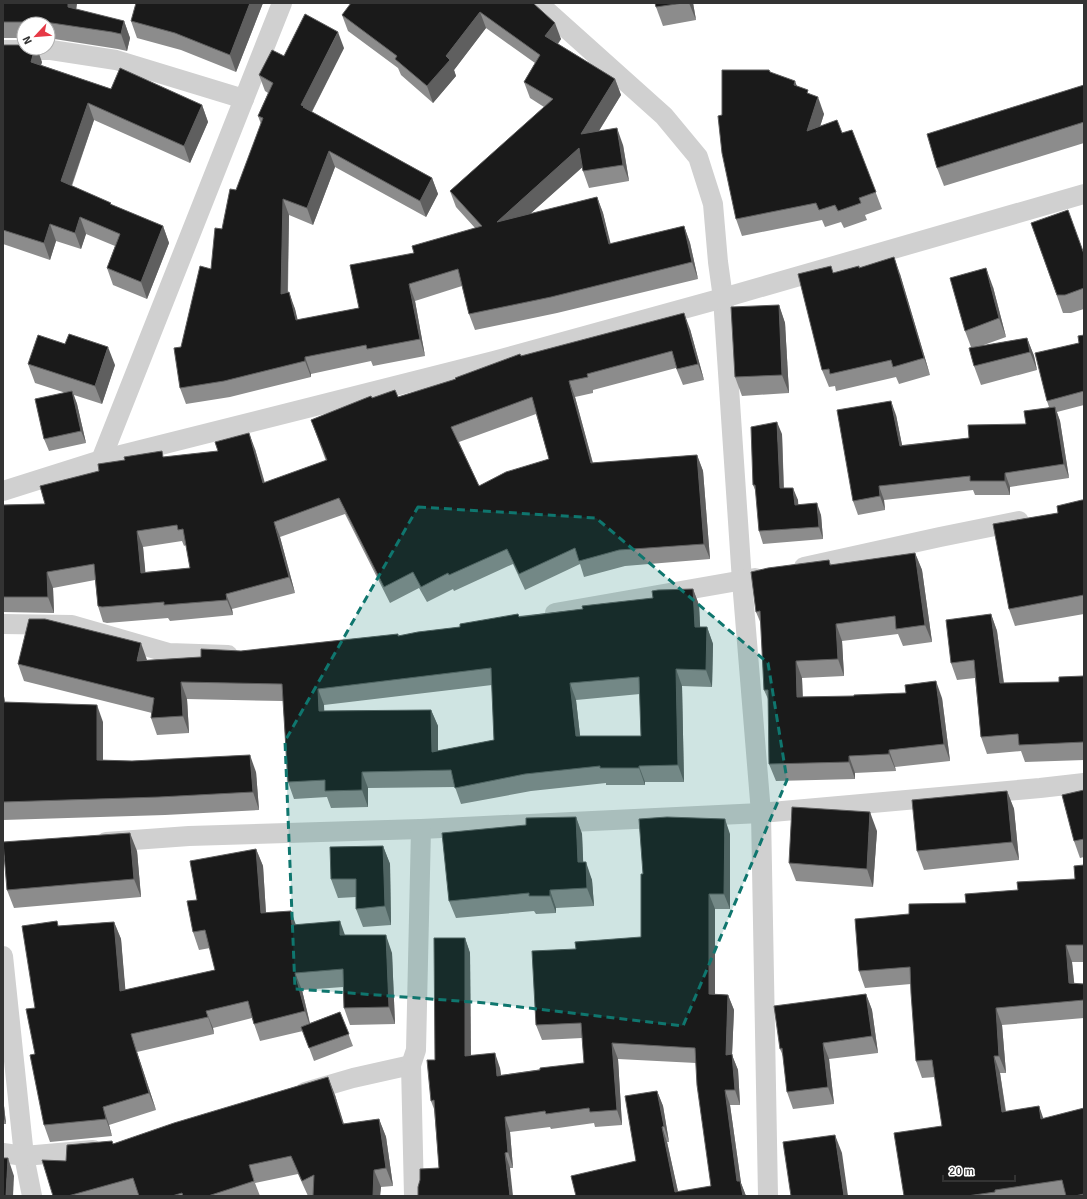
<svg xmlns="http://www.w3.org/2000/svg" width="1087" height="1199" font-family="Signika,sans-serif">
<rect width="100%" height="100%" fill="#fff"/>
<g fill="none" stroke-linecap="round" stroke-linejoin="round">
<!-- minor -->
<g stroke="#d0d0d0" stroke-width="20">
<path d="M538 3 664 116 698 157 713 204 718 262 723 298 742 581 761 813 768 1196"/>
<path d="M3 50H51L116 60 244 99"/>
<path d="M101 460 282 3"/>
<path d="M3 491 101 460 494 361 723 298 1084 194"/>
<path d="M804 567 940 537 1019 521"/>
<path d="M555 613 755 578"/>
<path d="M3 624 72 625 169 653 228 655"/>
<path d="M106 842 189 836 421 829 761 813 1040 788 1084 783"/>
<path d="M3 956 24 1156 32 1196"/>
<path d="M305 1092 353 1078 411 1065"/>
<path d="M3 1153 24 1156 93 1150"/>
<path d="M414 1196 411 1065 416 1050 421 829"/>
</g>
</g>
<!-- wall -->
<g fill="#8c8c8c" fill-rule="evenodd">
<path d="M3 3H77L76 10 124 21 130 38 127 51 118 49 48 38V24H24V38H3Z"/>
<path d="M263 3 236 72 181 50 137 38 131 21Z"/>
<path d="M533 3 561 39 558 44 615 79 621 95 599 131 623 145 629 181 589 188 583 171 582 167 530 214 597 197 603 213 610 244 684 226 690 243 698 279 557 313 475 330 469 314 462 286 415 301 425 356 373 366 371 361 311 374V377L230 397 186 404 180 388 181 347 211 269 222 229 261 124 258 116 268 93 265 91 259 75 284 56 344 48 312 112 432 178 438 194 426 217 335 167 313 225 289 215 288 293 295 309 297 320 359 308 414 253 475 228 456 207 450 191 544 107 530 98 524 82 535 63 486 28 454 70 456 76 433 103 401 75 398 68 348 31 342 15Z"/>
<path d="M655 3H693L696 20 663 26 656 7Z"/>
<path d="M3 45 42 62 41 65 111 89 202 105 208 122 190 163 94 120 72 186 112 205 163 226 169 243 147 299 113 285 107 268 115 246 86 234 81 249 56 241 50 260 3 244Z"/>
<path d="M769 70 771 73 797 86 810 94 824 114 820 127 842 133 852 130 882 209 865 215 867 220 844 228 841 222 825 227 822 220 742 236 736 219 722 115Z"/>
<path d="M1084 85V143L944 186 937 168Z"/>
<path d="M1031 223 1084 253V309L1071 313H1063Z"/>
<path d="M859 268 900 274 930 375 899 384 896 377 836 391 835 386 829 387 822 370 834 273Z"/>
<path d="M993 287 1006 337 981 346 1027 338 1034 356 1037 370 981 385 974 366 971 347 965 331Z"/>
<path d="M779 305 785 323 789 393 742 396 735 377Z"/>
<path d="M690 329 704 380 683 385 676 368 593 390V393L575 397 593 463 697 455 703 471 710 559 625 566 584 577 580 564 525 590 513 564 454 591 453 589 427 602 419 588 390 603 345 514 280 537 295 593 232 609 233 615 170 621 168 618 107 623 103 622 98 606 95 580 53 588 54 613 3 612V505L45 504 164 457 255 449 265 483 326 461 311 420 372 398 398 397 456 379 521 356ZM536 414 549 459 479 486 459 442ZM182 541 184 546 186 545 190 568 145 572 143 547Z"/>
<path d="M1084 335V405L1057 412 1060 421 1069 478 1010 487V495H975L973 490 884 500 885 510 858 515 853 501 896 415 902 445 969 438 1026 424 1049 407 1047 401Z"/>
<path d="M28 364 115 365 102 404 74 395 77 404 86 443 49 451 44 439 66 393 35 383Z"/>
<path d="M782 434 784 488 798 500V504L821 515 823 539 763 544 759 531 756 492 753 485Z"/>
<path d="M1084 500V614L1015 626 1009 609 1058 513Z"/>
<path d="M915 553 922 570 932 642 903 646 898 634 842 641 844 676 802 678 803 697 942 698 950 761 895 767 896 771 855 773V779L776 781 769 764 768 699 764 690 761 624 756 612 829 560 831 565Z"/>
<path d="M693 589 699 605 700 627H707L713 644 712 687 682 686 684 782H645V785H606V783L531 791 461 804 455 787 368 788V807L331 808 327 797 294 799 288 782 283 701 187 699 189 733 157 735 151 718 152 713 24 681 18 664 147 660 201 657 241 651 398 636 460 627 519 616 583 609 653 598ZM492 685 494 740 438 751V726L431 710 324 711V705ZM640 694 641 736H580L576 700Z"/>
<path d="M991 614 997 631 1004 683 1059 682 1084 676V760L1025 762 1021 751 987 754 981 737 975 678 957 680 951 663Z"/>
<path d="M3 690 5 702 103 722V760L256 772 259 810 165 815 3 820Z"/>
<path d="M1084 790V857L1080 858 1074 841Z"/>
<path d="M1007 791 1014 809 1019 860 924 870 917 851Z"/>
<path d="M576 817 582 834 583 862 592 880 594 906 556 908V913L536 914 534 911 456 918 449 901 526 825Z"/>
<path d="M877 831 873 887 796 881 789 863Z"/>
<path d="M730 834V909H715V994L728 995 734 1010 732 1055 738 1070 740 1105H730L741 1183 746 1196H576L636 1161 657 1091 663 1106 669 1142H667L678 1192 711 1186 696 1063 618 1059 622 1125 595 1127 594 1123 551 1129 550 1127 510 1132 513 1168H439L434 1109 431 1101 435 1060 465 938 470 953 471 1055 500 1068 501 1075 584 1063 582 1038 542 1040 536 1025 576 949 641 937 643 874Z"/>
<path d="M383 846 390 864 391 925 363 927 356 909V897L338 898 331 879Z"/>
<path d="M256 849 263 866 266 913 296 925 345 935 392 953 395 1024 350 1025 344 1008 343 987 302 990 310 1023 340 1012 353 1046 314 1061 303 1031 260 1041 252 1018 213 1028 214 1034 137 1052 156 1110 109 1125 112 1136 50 1142 44 1125 35 1054V1008L59 926 114 922 121 939 125 990 215 970 210 948 199 950 193 932 197 900Z"/>
<path d="M137 851 141 897 14 908 7 890Z"/>
<path d="M1084 865V962H1072L1074 984H1084V1018L1002 1025 1006 1073H1000L1006 1111 1044 1119 1084 1108V1196H904L942 1126 935 1077 922 1078 916 1061 911 984 865 988 859 971 909 914 966 903 1018 890 1075 879Z"/>
<path d="M866 994 872 1010 878 1053 829 1059 834 1104 793 1109 787 1092 783 1056 780 1049Z"/>
<path d="M335 1095 344 1124 379 1119 386 1137 393 1186 381 1187 380 1196H308L298 1174 255 1183 260 1196H53L66 1161 113 1144Z"/>
<path d="M3 1097 6 1124H3Z"/>
</g>
<!-- shaded-wall -->
<g fill="#5f5f5f">
<path d="M68 3H77L74 24 68 7Z"/>
<path d="M250 3H263L236 72 230 55Z"/>
<path d="M689 3H693L696 20Z"/>
<path d="M480 12 486 28 454 70 456 76 433 103 427 86 446 56Z"/>
<path d="M124 21 130 38 127 51 121 34Z"/>
<path d="M555 23 561 39 551 53 545 36Z"/>
<path d="M338 32 344 48 308 119 301 105Z"/>
<path d="M35 48H37L42 62 37 78 31 62Z"/>
<path d="M615 79 621 95 587 150 581 134Z"/>
<path d="M795 81 801 97 794 85Z"/>
<path d="M818 97 824 114 813 148 807 131Z"/>
<path d="M88 103 94 120 67 198 61 181Z"/>
<path d="M202 105 208 122 190 163 184 146Z"/>
<path d="M617 128 623 145 629 181 623 165Z"/>
<path d="M579 148 585 165 503 238 497 222Z"/>
<path d="M329 151 335 167 313 225 307 208Z"/>
<path d="M432 178 438 194 426 217 420 201Z"/>
<path d="M597 197 603 213 615 261 609 244Z"/>
<path d="M283 199 289 215 287 311 281 294Z"/>
<path d="M80 217 86 234 81 249 75 233Z"/>
<path d="M50 224 56 241 50 260 44 243Z"/>
<path d="M163 226 169 243 147 299 141 282Z"/>
<path d="M684 226 690 243 698 279 692 262Z"/>
<path d="M894 257 900 274 930 375 924 358Z"/>
<path d="M986 268 993 287 1006 337 999 318Z"/>
<path d="M409 284 415 301 425 356 420 339Z"/>
<path d="M289 292 295 309 302 337 296 320Z"/>
<path d="M779 305 785 323 789 393 782 375Z"/>
<path d="M684 313 690 329 704 380 698 364Z"/>
<path d="M1027 338 1034 356 1037 370 1030 352Z"/>
<path d="M108 347 115 365 102 404 95 386Z"/>
<path d="M305 357 311 374V377L305 361Z"/>
<path d="M569 381 575 397 597 479 591 463Z"/>
<path d="M72 391 77 404 86 443 81 431Z"/>
<path d="M891 401 896 415 905 460 900 446Z"/>
<path d="M1055 407 1060 421 1069 478 1064 464Z"/>
<path d="M777 422 782 434 784 501 780 488Z"/>
<path d="M249 433 255 449 269 499 263 483Z"/>
<path d="M697 455 703 471 710 559 704 544Z"/>
<path d="M1005 473 1010 487V495L1005 481Z"/>
<path d="M879 486 884 500 885 510 880 496Z"/>
<path d="M793 488 798 500 799 517 795 505Z"/>
<path d="M817 503 821 515 823 539 819 527Z"/>
<path d="M274 522 280 537 295 593 289 577Z"/>
<path d="M137 531 143 547 147 588 141 573Z"/>
<path d="M915 553 922 570 932 642 925 625Z"/>
<path d="M47 572 53 588 54 613 48 597Z"/>
<path d="M693 589 699 605 701 644 695 627Z"/>
<path d="M226 594 232 609 233 615 227 600Z"/>
<path d="M991 614 997 631 1006 701 1000 683Z"/>
<path d="M836 624 842 641 844 676 838 659Z"/>
<path d="M707 627 713 644 712 687 706 670Z"/>
<path d="M141 643 147 660 137 661Z"/>
<path d="M796 661 802 678 803 714 797 697Z"/>
<path d="M676 669 682 686 684 782 678 765Z"/>
<path d="M936 681 942 698 950 761 944 744Z"/>
<path d="M181 682 187 699 189 733 183 716Z"/>
<path d="M570 683 576 700 582 753 576 736Z"/>
<path d="M318 689 324 705 325 728 319 711Z"/>
<path d="M3 690 7 716 3 704Z"/>
<path d="M97 705 103 722V777L97 760Z"/>
<path d="M431 710 438 726V769L432 752Z"/>
<path d="M889 750 895 767 896 771 889 754Z"/>
<path d="M250 755 256 772 259 810 253 792Z"/>
<path d="M849 756 855 773V779L849 762Z"/>
<path d="M639 766 645 782V785L639 768Z"/>
<path d="M362 772 368 788V807L362 790Z"/>
<path d="M1007 791 1014 809 1019 860 1012 842Z"/>
<path d="M870 812 877 831 873 887 867 869Z"/>
<path d="M576 817 582 834 584 880 578 862Z"/>
<path d="M725 819 730 834V909L724 894Z"/>
<path d="M130 833 137 851 141 897 134 879Z"/>
<path d="M383 846 390 864 391 925 385 906Z"/>
<path d="M256 849 263 866 267 930 261 913Z"/>
<path d="M586 862 592 880 594 906 587 888Z"/>
<path d="M550 890 556 908V913L550 896Z"/>
<path d="M709 894 715 909V1009L709 994Z"/>
<path d="M291 911 297 928 292 925Z"/>
<path d="M340 921 346 938 340 935Z"/>
<path d="M114 922 121 939 127 1008 120 991Z"/>
<path d="M386 935 392 953 395 1024 389 1007Z"/>
<path d="M465 938 470 953 471 1071 465 1056Z"/>
<path d="M1066 945 1072 962 1076 1000 1069 983Z"/>
<path d="M295 973 302 990 311 1029 305 1011Z"/>
<path d="M866 994 872 1010 878 1053 872 1036Z"/>
<path d="M728 995 734 1010 732 1055 738 1070 740 1105 735 1090 726 1055Z"/>
<path d="M996 1008 1002 1025 1006 1073 999 1056Z"/>
<path d="M206 1011 213 1028 214 1034 208 1017Z"/>
<path d="M131 1034 137 1052 156 1110 149 1093Z"/>
<path d="M612 1043 618 1059 622 1125 617 1110Z"/>
<path d="M823 1043 829 1059 834 1104 828 1087Z"/>
<path d="M495 1053 500 1068 503 1091 497 1076Z"/>
<path d="M994 1056 1000 1073 1008 1129 1002 1112Z"/>
<path d="M328 1077 335 1095 349 1142 343 1124Z"/>
<path d="M725 1090 730 1105 741 1183 746 1196H743L737 1181Z"/>
<path d="M657 1091 663 1106 669 1142 664 1126Z"/>
<path d="M3 1097 6 1124 3 1116Z"/>
<path d="M1039 1106 1045 1123 1041 1119Z"/>
<path d="M103 1107 109 1125 112 1136 106 1119Z"/>
<path d="M505 1117 510 1132 513 1168 508 1152Z"/>
<path d="M379 1119 386 1137 393 1186 386 1168Z"/>
<path d="M662 1127 667 1142 679 1196 675 1192Z"/>
<path d="M835 1135 842 1153 848 1196H844Z"/>
<path d="M505 1153 510 1168 513 1196H510Z"/>
<path d="M8 1158 14 1176 13 1196H6Z"/>
<path d="M374 1170 381 1187 380 1196H373Z"/>
</g>
<!-- building -->
<g fill="#1a1a1a" stroke="#5f5f5f" fill-rule="evenodd">
<path d="M3 3H68V7L124 21 121 34 112 32 45 22H3Z"/>
<path d="M136 3H250L230 55 175 33 131 21Z"/>
<path d="M351 3H533L555 23 545 36 615 79 581 134 617 128 623 165 583 171 579 148 497 222 597 197 609 244 684 226 692 262 551 297 469 314 458 269 409 284 420 339 367 349 366 345 305 357V361L224 381 180 388 174 348 181 347 200 266 211 269 215 228 222 229 230 189 236 190 263 118 258 116 273 83 259 75 272 50 284 56 305 14 338 32 301 105 304 106 303 107 432 178 420 201 329 151 307 208 283 199 281 294 289 292 296 320 359 308 350 265 414 253 412 246 482 226 450 191 553 99 524 82 540 55 480 12 446 56 450 60 427 86 395 59 397 56 342 15Z"/>
<path d="M655 3H683L656 7Z"/>
<path d="M3 45H24V48H35L31 62 111 89 120 68 202 105 184 146 88 103 61 181 111 203 110 204 163 226 141 282 107 268 120 234 80 217 75 233 50 224 44 243 3 230Z"/>
<path d="M722 70H769L770 72 795 81 794 85 808 90 807 93 818 97 807 131 837 120 842 133 852 130 876 192 859 198 861 203 838 211 835 205 819 210 816 203 736 219 722 153 718 116 722 115Z"/>
<path d="M1084 85V122L937 168 927 134Z"/>
<path d="M1068 210 1084 254V288L1065 295H1057L1031 223Z"/>
<path d="M894 257 924 358 893 367 891 360 830 374 829 369 822 370 798 274 831 266 833 273 859 266V268Z"/>
<path d="M986 268 999 318 965 331 950 278Z"/>
<path d="M779 305 782 375 735 377 731 307Z"/>
<path d="M684 313 698 364 677 369 672 351 587 374 588 377 569 381 591 463 697 455 704 544 619 550 579 561 575 548 519 574 507 549 449 575 448 573 421 587 413 572 384 587 339 498 274 522 289 577 226 594 227 600 164 605V602L102 607 98 606 94 564 47 572 48 597H3V505L45 504 40 486 99 471 98 464 125 460 124 457 162 451 163 457 218 451 215 442 249 433 263 483 327 460 311 420 371 396 372 398 395 390 398 397 456 379 455 378 520 354 521 356ZM532 397 549 459 506 472 479 486 451 427ZM177 525 178 530 183 529 190 568 141 573 137 531Z"/>
<path d="M69 334 108 347 95 386 28 364 38 335 65 344Z"/>
<path d="M1084 335V391L1047 401 1035 353 1079 343 1078 336Z"/>
<path d="M1027 338 1030 352 974 366 969 348Z"/>
<path d="M72 391 81 431 44 439 35 399Z"/>
<path d="M891 401 900 446 969 438 968 425 1026 424 1024 411 1055 407 1064 464 1005 473V481H970V476L879 486 880 496 853 501 837 410Z"/>
<path d="M777 422 780 488H793L795 505 817 503 819 527 759 531 755 485H753L751 427Z"/>
<path d="M1082 500H1084V595L1009 609 993 524 1058 513 1057 506Z"/>
<path d="M915 553 925 625 896 629 895 616 836 624 838 659 796 661 797 697 854 696V695L906 693 905 685 936 681 944 744 889 750V754L849 756V762L769 764 768 690H764L760 611 756 612 751 572 768 568 829 560 830 565Z"/>
<path d="M693 589 695 627H707L706 670 676 669 678 765 639 766V768H600V766L525 774 455 788 451 770 362 772V790L325 791V780L288 782 282 684 181 682 183 716 151 718 154 698 18 664 29 619H45L141 643 137 661 201 657V649L241 651 398 634V636L418 632 460 627V624L518 614 519 617 583 609 582 606 653 598 652 591 658 590ZM491 668 494 740 432 752 431 710 319 711 318 689ZM639 677 641 736H576L570 683Z"/>
<path d="M991 614 1000 683 1059 682V677L1084 676V742L1019 745 1018 734 981 737 974 660 951 663 946 620Z"/>
<path d="M3 702 97 705V760L132 761 250 755 253 792 159 797 3 802Z"/>
<path d="M1084 790V839L1074 841 1062 795Z"/>
<path d="M1007 791 1012 842 917 851 912 800Z"/>
<path d="M792 807 870 812 867 869 789 863Z"/>
<path d="M576 817 578 862H586L587 888 550 890V896H529V893L449 901 442 833 526 825V818Z"/>
<path d="M667 817 725 819 724 894H709V994L728 995 726 1055 732 1054 735 1090H725L737 1181H740L743 1196H576L571 1176 636 1161 625 1096 657 1091 664 1126 662 1127 675 1192 711 1186 697 1085 695 1048 612 1043 617 1110 590 1112 589 1108 546 1114 545 1111 505 1117 508 1152 505 1153 510 1196H418V1187L420 1180V1169L439 1168 434 1100 431 1101 427 1060H435L434 938H465V1056L495 1053 497 1076 540 1070V1068L584 1063 581 1023 536 1025 532 951 576 949 575 942 641 937V874H643L639 819Z"/>
<path d="M130 833 134 879 7 890 3 842Z"/>
<path d="M383 846 385 906 356 909V879H331L330 847Z"/>
<path d="M256 849 261 913 291 911 292 925 340 921V935H386L389 1007 344 1008 343 969 295 973 305 1011 254 1024 248 1001 206 1011 208 1017 131 1034 149 1093 103 1107 106 1119 44 1125 30 1055 35 1054 26 1009 35 1008 22 926 57 921 58 926 114 922 120 991 215 970 205 930 193 932 187 901 197 900 190 861Z"/>
<path d="M1084 865V945H1066L1069 983 1084 984V1000L996 1008 999 1056H994L1002 1112 1039 1106 1041 1119 1084 1108V1194L1075 1196H1066L1062 1180 995 1190V1192L967 1196H904L894 1133 942 1126 932 1060 916 1061 911 993 910 967 859 971 855 919 909 914V904L966 903 965 894 1018 890 1017 882 1075 879 1074 866Z"/>
<path d="M866 994 872 1036 823 1043 828 1087 787 1092 782 1048 780 1049 774 1006Z"/>
<path d="M340 1012 349 1034 309 1048 301 1027Z"/>
<path d="M328 1077 343 1124 379 1119 386 1168 374 1170 373 1196H313L314 1175 302 1181 291 1156 249 1165 254 1181 208 1196H183L182 1193 172 1196H139L133 1178 68 1196H53L42 1160 66 1161 67 1145 112 1141 113 1144 174 1123Z"/>
<path d="M835 1135 844 1196H791L783 1142Z"/>
<path d="M3 1158H8L6 1196H3Z"/>
</g>
<!-- marked area -->
<path fill="#0f766e" fill-opacity="0.2" stroke="#0f766e" stroke-width="3" stroke-dasharray="8 5" stroke-linejoin="round" d="M418 507 596 518 768 663 787 780 683 1026 486 1003 295 989 285 741Z"/>
<!-- border -->
<rect width="1087" height="1199" fill="none" stroke="#333333" stroke-width="8"/>
<!-- north arrow -->
<g transform="translate(36 36) rotate(244)"><circle r="19" fill="#ffffff" stroke="#adadad"/>
<path d="M0-3L7 15L0 10L-7 15Z" fill="#e63946"/>
<text y="-6" font-size="11" font-weight="bold" text-anchor="middle" fill="#333333">N</text>
</g>
<!-- scale -->
<path d="M943 1175v6h72v-6" fill="none" stroke="#333333" stroke-width="2"/>
<text x="949" y="1175" font-size="12" fill="#333333" stroke="#ffffff" stroke-width="3" paint-order="stroke">20 m</text>
</svg>
